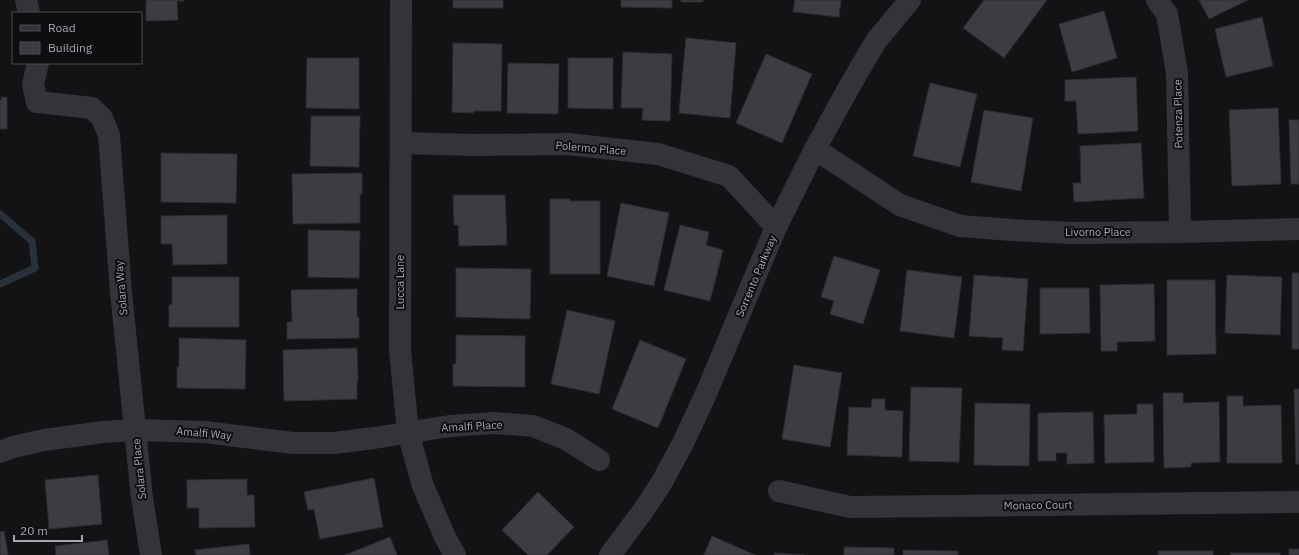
<svg xmlns="http://www.w3.org/2000/svg" width="1299" height="555" font-family="'IBM Plex Sans',sans-serif">
<rect width="100%" height="100%" fill="#131315"/>
<g fill="none" stroke-linecap="round" stroke-linejoin="round">
<!-- stream -->
<path stroke="#283039" stroke-width="7" d="M0 214 32 241 35 268 0 284"/>
</g>
<!-- building -->
<g fill="#3c3d42" stroke="#2d2c31">
<path d="M146 0H184V1H177L178 20 146 21Z"/>
<rect x="453" y="0" width="50" height="8"/>
<path d="M621 0H672V8L621 7Z"/>
<rect x="681" y="0" width="22" height="2"/>
<path d="M795 0H841L839 17 793 12Z"/>
<path d="M984 0H1047L1004 58 963 28Z"/>
<path d="M1199 0H1248L1209 19Z"/>
<path d="M1104 11 1117 58 1072 72 1059 24Z"/>
<path d="M1262 17 1273 66 1226 77 1215 29Z"/>
<path d="M686 38 736 43 730 118 679 113Z"/>
<path d="M453 43 502 44 501 111H474L473 113 452 112Z"/>
<path d="M623 52 672 54 670 121 642 120 643 108H621Z"/>
<path d="M766 54 812 74 782 143 736 123Z"/>
<path d="M307 58H359V109L306 108Z"/>
<path d="M568 58H613V109L568 108Z"/>
<path d="M508 63 559 64 558 114 507 113Z"/>
<path d="M1136 77 1138 131 1078 134 1076 101H1065V80Z"/>
<path d="M930 83 977 94 960 167 913 156Z"/>
<path d="M1 97H7V129H0V100H2Z"/>
<path d="M1278 108 1281 184 1232 186 1229 110Z"/>
<path d="M984 110 1033 118 1021 191 971 182Z"/>
<path d="M311 116H360L359 167 310 166Z"/>
<path d="M1289 120H1299V184H1291Z"/>
<path d="M1141 143 1144 198 1074 202 1073 183H1081L1080 146Z"/>
<path d="M161 153 237 154 236 203 161 202Z"/>
<path d="M362 173V194H360V223L293 224 292 174Z"/>
<path d="M453 195H505L507 245 459 246 458 225H454Z"/>
<path d="M550 199H570V201H600V274H550Z"/>
<path d="M621 203 669 213 654 286 607 276Z"/>
<path d="M227 215V264L173 265 172 244H161V216Z"/>
<path d="M680 225 709 232 706 245 723 250 710 301 664 290Z"/>
<path d="M308 230 360 231 359 278 308 277Z"/>
<path d="M834 256 880 270 863 324 830 314 834 301 821 297Z"/>
<path d="M456 268 531 269 530 319 456 317Z"/>
<path d="M907 270 962 277 954 338 900 331Z"/>
<rect x="1292" y="273" width="7" height="76"/>
<path d="M974 275 1028 279 1023 351 1002 350 1003 338 969 336Z"/>
<path d="M1227 275 1282 277 1280 335 1225 333Z"/>
<path d="M172 277H239V327H169V305H172Z"/>
<path d="M1167 280H1215L1216 354 1167 355Z"/>
<path d="M1154 284 1155 341 1117 342V351H1101L1100 285Z"/>
<path d="M1040 288H1089L1090 333 1040 334Z"/>
<path d="M357 289V317H359V338L287 339V322H292L291 290Z"/>
<path d="M567 310 615 321 599 394 551 384Z"/>
<path d="M456 335 525 336V387L453 386V364H456Z"/>
<path d="M179 338 246 340 245 389 177 388V367H179Z"/>
<path d="M640 340 686 359 658 428 612 409Z"/>
<path d="M357 348 358 381H357V399L284 401 283 350Z"/>
<path d="M794 365 842 373 830 447 782 439Z"/>
<path d="M911 387 962 388 959 462 909 461Z"/>
<path d="M1294 389H1299V464H1296Z"/>
<path d="M1163 393H1183V403L1219 402 1220 462 1191 463V467L1164 468Z"/>
<path d="M1227 396H1243V406L1281 405 1282 463H1227Z"/>
<path d="M872 399H885V410L903 411 902 457 847 455 849 407 871 408Z"/>
<path d="M975 403 1030 404 1029 466 974 465Z"/>
<path d="M1137 404H1153L1154 462 1105 463 1104 415 1137 414Z"/>
<path d="M1093 412 1094 463 1067 464V453H1056V461H1038V413Z"/>
<path d="M98 475 102 524 49 529 45 480Z"/>
<path d="M374 478 383 527 320 539 314 509 308 510 304 492Z"/>
<path d="M247 479V495H254L255 527 199 528V508H187V480Z"/>
<path d="M538 492 574 527 547 555H528L502 530Z"/>
<path d="M4 531 8 555H0V532Z"/>
<path d="M712 536 755 555H704Z"/>
<path d="M390 537 397 555H345Z"/>
<path d="M107 540 109 555H56L55 546Z"/>
<path d="M249 544 250 555H196L195 550Z"/>
<path d="M844 547 894 548V555H844Z"/>
<rect x="1289" y="549" width="10" height="6"/>
<path d="M903 550 958 551V555H903Z"/>
<rect x="1158" y="551" width="55" height="4"/>
<path d="M774 553 804 555H774Z"/>
<rect x="1230" y="553" width="50" height="2"/>
</g>
<g fill="none" stroke-linecap="round" stroke-linejoin="round">
<!-- minor -->
<g stroke="#33343a" stroke-width="22">
<path d="M26 0 29 13"/>
<path d="M401 0 400 350 408 432 423 486 445 537 455 555"/>
<path d="M1157 0 1167 14 1177 73 1180 232"/>
<path d="M38 63 33 84 37 102 92 108 102 118 109 135 121 292 142 498 151 555"/>
<path d="M401 143 474 145 568 144 658 154 729 176 776 227"/>
<path d="M815 149 900 205 960 226 1012 230 1072 233 1180 232 1299 229"/>
<path d="M0 452 13 447 44 440 103 432 135 430 205 432 293 443H334L374 438 450 426 494 423 533 426 566 439 599 460"/>
<path d="M779 491 850 507 1299 502"/>
<path d="M610 555 643 511 662 482 683 443 705 396 776 227 815 149 848 89 876 41 910 0"/>
</g>
</g>
<g text-anchor="middle" stroke-width="4" stroke-linejoin="round" paint-order="stroke">
<!-- street labels -->
<g font-size="11" fill="#a3a8b6" stroke="#0e0e0f">
<text transform="translate(1178 114) rotate(-91)" y="4">Potenza Place</text>
<text transform="translate(591 148) rotate(5)" y="4">Polermo Place</text>
<text x="1098" y="236">Livorno Place</text>
<text transform="translate(756 276) rotate(-67)" y="4">Sorrento Parkway</text>
<text transform="translate(400 282) rotate(-90)" y="4">Lucca Lane</text>
<text transform="translate(121 288) rotate(-95)" y="4">Solara Way</text>
<text transform="translate(472 426) rotate(-3)" y="4">Amalfi Place</text>
<text transform="translate(204 433) rotate(5)" y="4">Amalfi Way</text>
<text transform="translate(139 469) rotate(-96)" y="4">Solara Place</text>
<text transform="translate(1038 505) rotate(-1)" y="4">Monaco Court</text>
</g>
</g>
<!-- legend -->
<rect x="12" y="12" width="130" height="52" fill="#0e0e0f" stroke="#4a4c52"/>
<rect x="20" y="25" width="20" height="6" fill="#33343a" stroke="#4a4c52"/>
<text x="48" y="32" font-size="12" fill="#a3a8b6">Road</text>
<rect x="20" y="42" width="20" height="12" fill="#3c3d42" stroke="#4a4c52"/>
<text x="48" y="52" font-size="12" fill="#a3a8b6">Building</text>
<!-- scale -->
<path d="M14 535v6h68v-6" fill="none" stroke="#a3a8b6" stroke-width="2"/>
<text x="20" y="535" font-size="12" fill="#a3a8b6" stroke="#0e0e0f" stroke-width="3" paint-order="stroke">20 m</text>
</svg>
